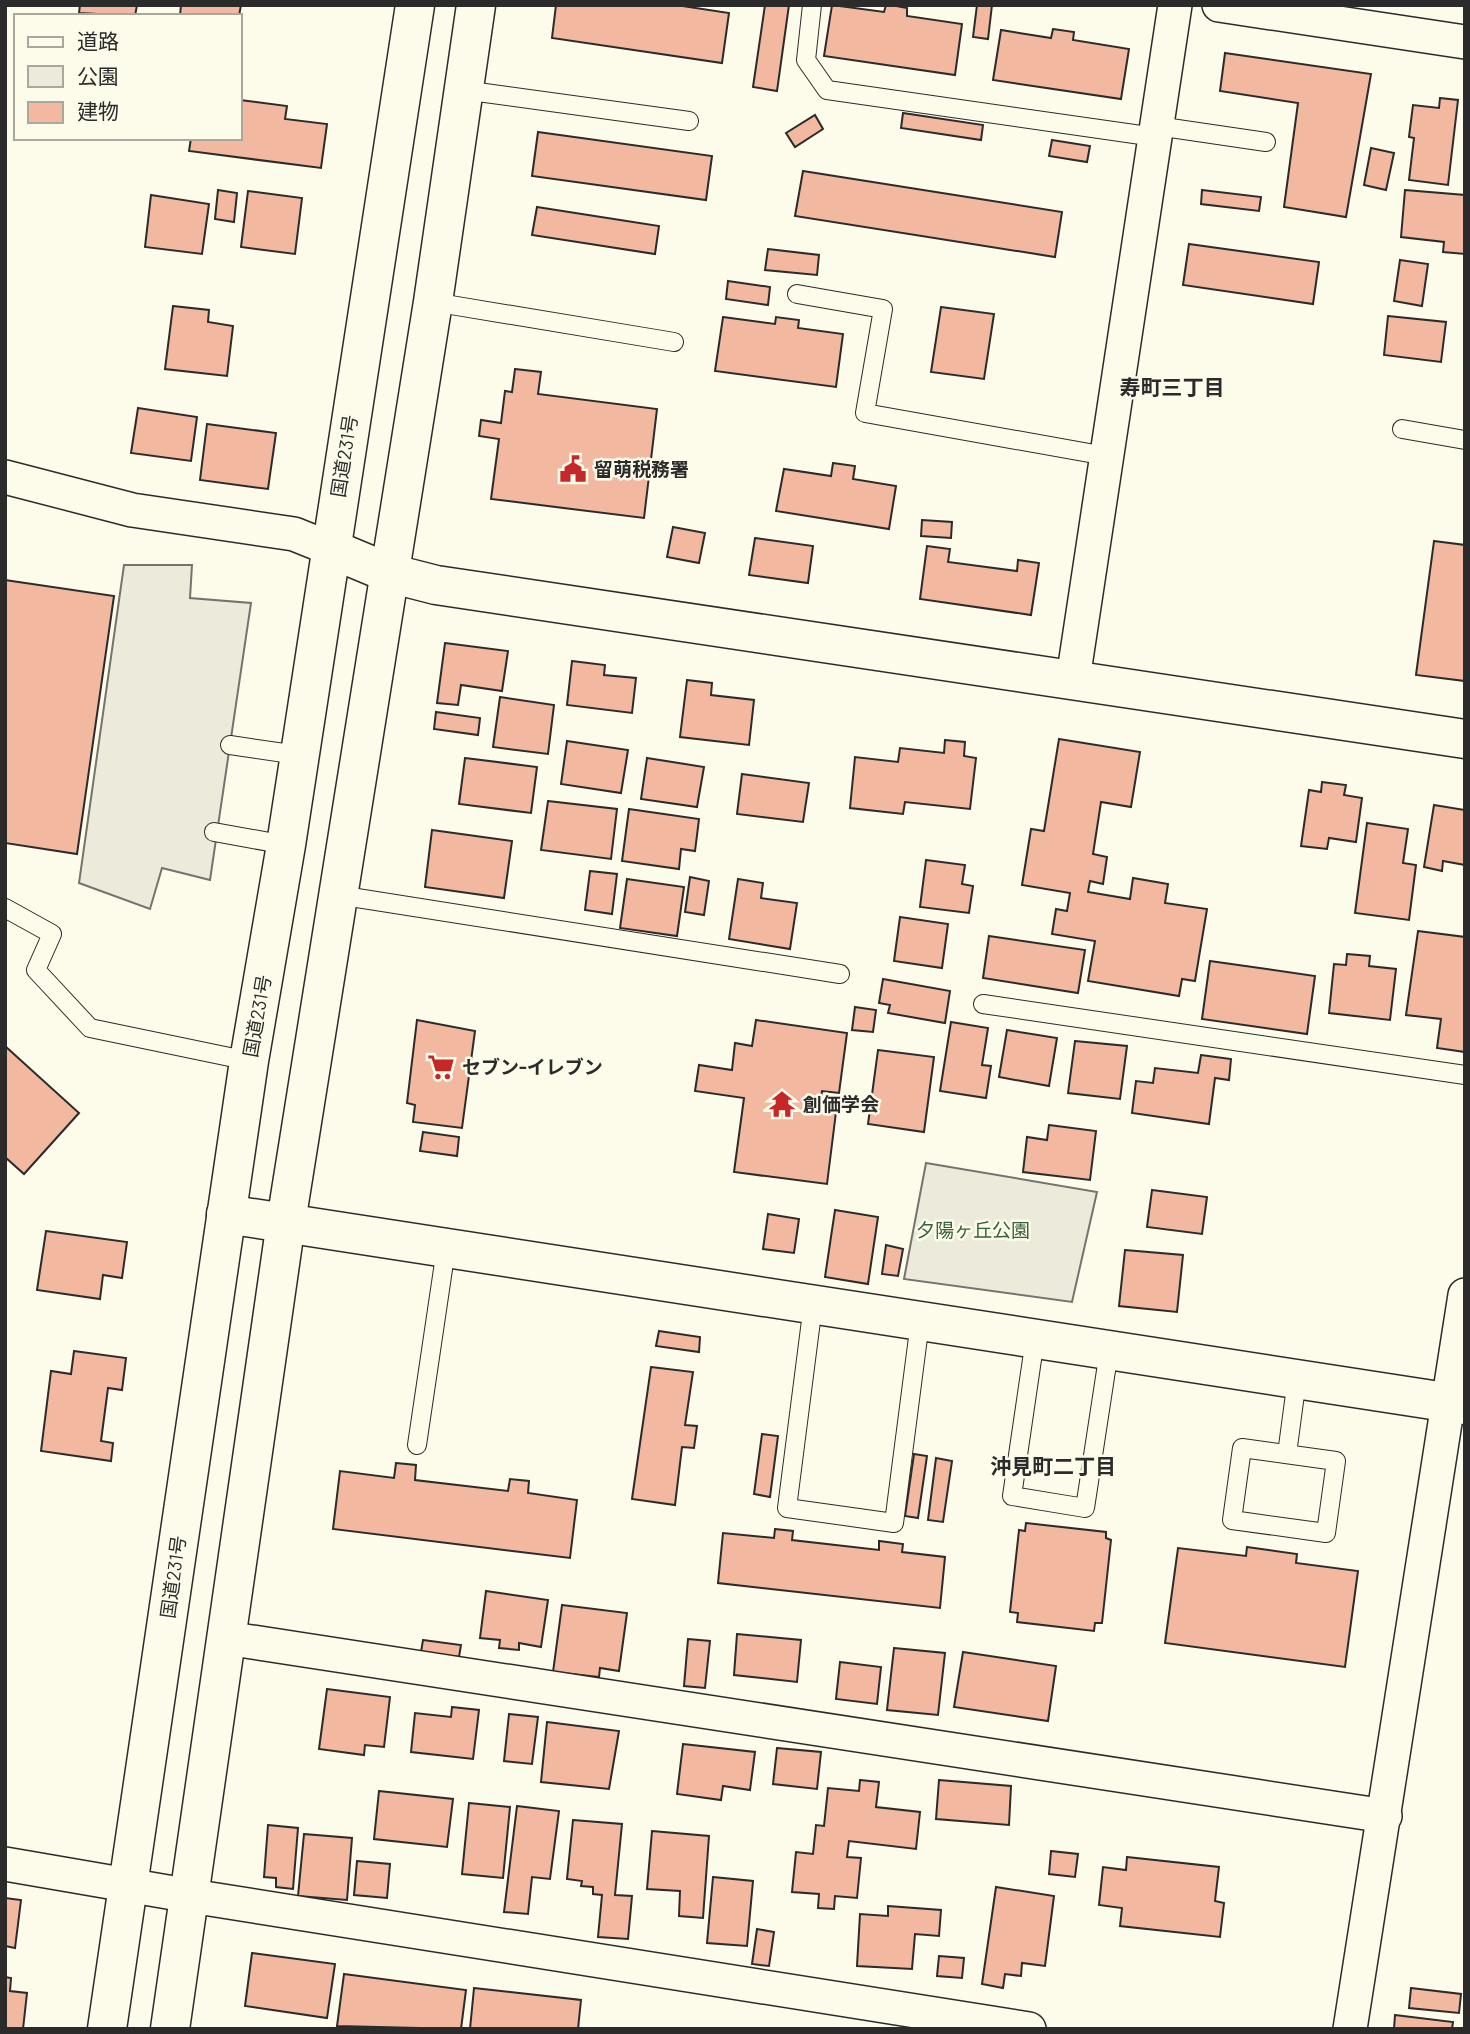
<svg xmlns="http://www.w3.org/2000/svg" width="1470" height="2034" font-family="Barlow,'Noto Sans JP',sans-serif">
<rect width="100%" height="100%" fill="#fdfbea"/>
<!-- green -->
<path fill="#ecebdb" stroke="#74746e" stroke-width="2" d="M926 1163 1097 1192 1072 1302 904 1279Z"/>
<!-- parking -->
<path fill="#eceadb" stroke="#74746e" stroke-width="2" d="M124 565H192L190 598 251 603 210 880 162 868 150 909 79 883Z"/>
<!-- building -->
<g fill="#f2b8a0" stroke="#2b2b2b" stroke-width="2">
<path d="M80 5H137L135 16 79 13Z"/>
<path d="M181 5H241L239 16H180Z"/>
<path d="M556 5H676L729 13 722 63 552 38Z"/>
<path d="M765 5H789L777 91 753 87Z"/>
<path d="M832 5 884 12 886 5H891L907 8V16L962 24 955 75 824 56Z"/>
<path d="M977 5H992L988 39 973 37Z"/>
<path d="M1053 29 1074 32 1073 40 1129 49 1121 99 993 80 1001 30 1051 38Z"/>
<path d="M1225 53 1371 74 1346 217 1284 207 1298 103 1220 91Z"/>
<path d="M1440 98 1458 100 1448 185 1409 180 1414 138 1409 137 1413 105 1439 108Z"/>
<path d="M240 100 287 106 285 119 327 124 321 168 189 151 191 138H240Z"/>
<path d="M903 113 983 125 981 140 901 128Z"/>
<path d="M815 115 823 129 795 147 786 133Z"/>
<path d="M538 132 712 156 706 200 532 176Z"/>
<path d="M1052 140 1090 146 1087 162 1049 156Z"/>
<path d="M1371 148 1394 153 1386 190 1364 185Z"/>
<path d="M803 171 1062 212 1055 257 795 216Z"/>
<path d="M218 190 237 193 234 222 215 219Z"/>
<path d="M1202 190 1261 197 1259 211 1201 204Z"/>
<path d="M1405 190 1465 195V254L1443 252 1444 242 1401 237Z"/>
<path d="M248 191 302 198 295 254 241 247Z"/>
<path d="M151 195 209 204 202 254 145 247Z"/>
<path d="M537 207 659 226 655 254 532 235Z"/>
<path d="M1189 244 1319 262 1313 304 1183 285Z"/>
<path d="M768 249 819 255 817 275 765 270Z"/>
<path d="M1400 260 1428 264 1422 306 1394 301Z"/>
<path d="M728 281 770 287 768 305 726 299Z"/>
<path d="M173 306 209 310 208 322 233 326 227 376 165 369Z"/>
<path d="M941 307 994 314 984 379 931 372Z"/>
<path d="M1388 316 1446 322 1441 362 1384 355Z"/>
<path d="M723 317 775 324 776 317 799 320 798 328 843 334 836 387 715 371Z"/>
<path d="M515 369 541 372 538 394 657 409 644 518 491 499 499 439 479 436 481 420 501 423 505 391 512 392Z"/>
<path d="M138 408 197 417 191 461 131 453Z"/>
<path d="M207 424 276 433 268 489 200 480Z"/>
<path d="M833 463 855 466 853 479 896 486 889 529 776 511 784 469 831 476Z"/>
<path d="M922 520 952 522 951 538 921 536Z"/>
<path d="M673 527 705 533 699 563 667 557Z"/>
<path d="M755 538 813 546 808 583 749 575Z"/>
<path d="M1434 541 1465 545V681L1416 675Z"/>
<path d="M927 546 950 549 948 562 1017 571 1018 560 1039 563 1031 615 920 599Z"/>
<path d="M5 580 114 596 77 854 5 843Z"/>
<path d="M445 643 508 651 502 691 461 685 458 705 437 703Z"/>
<path d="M572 661 605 665 604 675 636 678 632 713 567 705Z"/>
<path d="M687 680 712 683 711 695 754 700 749 745 680 737Z"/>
<path d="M500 697 554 705 548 754 493 747Z"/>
<path d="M436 712 480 718 478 735 434 729Z"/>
<path d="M1059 739 1140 752 1131 807 1101 802 1093 854 1107 857 1103 884 1090 881 1088 892 1130 899 1133 878 1168 884 1165 903 1207 909 1195 981 1182 979 1179 996 1088 981 1095 941 1052 934 1056 909 1067 911 1070 893 1022 885 1031 829 1044 831Z"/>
<path d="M945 740 965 742 964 756 976 758 970 809 905 802 903 814 850 808 855 757 898 762 900 748 944 753Z"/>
<path d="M567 741 628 750 621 793 561 784Z"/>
<path d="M465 758 537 767 531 813 459 804Z"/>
<path d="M647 758 704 767 697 807 641 799Z"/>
<path d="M742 774 809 783 803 822 737 814Z"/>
<path d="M1322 782 1346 785 1344 795 1362 798 1356 842 1329 838 1327 849 1301 846 1309 790 1321 792Z"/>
<path d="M548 801 617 809 611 859 541 850Z"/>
<path d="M1434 805 1465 810V865L1443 861 1442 871 1424 867Z"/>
<path d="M629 809 699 819 695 851 681 849 679 869 622 861Z"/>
<path d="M1367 823 1408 829 1403 863 1416 865 1409 920 1355 913Z"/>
<path d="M432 830 512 841 504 898 425 887Z"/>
<path d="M926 860 965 865 962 884 973 886 969 913 920 907Z"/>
<path d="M590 871 617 874 612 914 585 910Z"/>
<path d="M690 877 709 881 704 915 685 912Z"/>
<path d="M627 879 684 887 677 936 620 928Z"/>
<path d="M738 879 763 883 761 898 797 903 790 949 729 939Z"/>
<path d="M900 917 948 924 942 968 894 961Z"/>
<path d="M1418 931 1465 937V1052L1437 1048 1441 1019 1406 1015Z"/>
<path d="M989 936 1085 950 1078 993 983 978Z"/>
<path d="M1347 954 1370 956 1369 966 1396 969 1390 1020 1329 1013 1334 964 1346 965Z"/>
<path d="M1210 961 1315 976 1307 1034 1202 1019Z"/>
<path d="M883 979 950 991 945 1023 888 1013 890 1005 879 1003Z"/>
<path d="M855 1007 876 1010 873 1032 852 1030Z"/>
<path d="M417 1020 475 1031 462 1128 413 1122 415 1105 407 1103Z"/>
<path d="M756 1020 847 1033 839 1093 822 1091 820 1110 836 1112 827 1184 734 1172 744 1098 695 1091 699 1065 732 1070 735 1043 752 1046Z"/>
<path d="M951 1022 988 1028 982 1065 991 1066 986 1098 940 1091Z"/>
<path d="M1007 1030 1057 1038 1049 1086 999 1077Z"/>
<path d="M1075 1041 1127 1046 1120 1099 1068 1093Z"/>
<path d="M5 1046 79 1113 24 1174 5 1157Z"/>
<path d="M878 1050 934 1057 924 1132 868 1124Z"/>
<path d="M1201 1055 1231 1059 1229 1080 1215 1078 1209 1124 1132 1113 1136 1081 1153 1083 1155 1068 1198 1073Z"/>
<path d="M1049 1125 1096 1131 1090 1180 1023 1172 1027 1137 1047 1140Z"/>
<path d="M423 1132 459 1137 457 1156 420 1151Z"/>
<path d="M1152 1190 1207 1197 1202 1234 1147 1227Z"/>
<path d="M835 1210 878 1217 868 1284 825 1277Z"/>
<path d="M768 1214 799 1219 794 1253 763 1249Z"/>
<path d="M46 1231 127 1242 122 1278 103 1275 100 1299 37 1290Z"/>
<path d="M886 1245 903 1249 898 1276 882 1274Z"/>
<path d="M1125 1250 1183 1255 1177 1312 1119 1306Z"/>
<path d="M659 1331 700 1337 699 1352 656 1346Z"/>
<path d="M74 1351 126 1358 122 1390 108 1388 101 1441 113 1443 111 1461 41 1451 51 1371 71 1374Z"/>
<path d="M651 1367 693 1372 685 1425 697 1426 694 1448 682 1447 675 1505 632 1499Z"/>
<path d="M762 1434 778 1436 770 1497 754 1494Z"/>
<path d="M914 1454 927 1456 918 1518 905 1516Z"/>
<path d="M936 1458 952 1461 943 1522 928 1520Z"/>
<path d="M396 1463 416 1465 415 1480 508 1491 510 1479 529 1481 528 1493 577 1500 570 1558 333 1529 340 1471 394 1478Z"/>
<path d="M1026 1523 1106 1532V1538L1111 1540 1102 1623H1095L1094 1631 1017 1622 1018 1613 1010 1612 1019 1530 1025 1531Z"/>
<path d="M775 1529 793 1531 792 1540 879 1550V1541L903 1544 902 1552 945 1557 940 1608 718 1583 723 1533 774 1538Z"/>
<path d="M1247 1547 1297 1554 1296 1563 1358 1571 1345 1667 1165 1643 1178 1548 1246 1556Z"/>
<path d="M486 1591 548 1600 541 1647 519 1643V1650L499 1648 500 1640 480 1638Z"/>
<path d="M562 1605 627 1613 619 1671 600 1668 599 1677 553 1672Z"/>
<path d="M737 1634 801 1640 797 1682 734 1675Z"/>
<path d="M688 1639 710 1641 705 1688 684 1686Z"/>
<path d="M423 1640 461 1645 459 1657 421 1652Z"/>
<path d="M894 1648 945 1653 938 1715 887 1710Z"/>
<path d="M963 1652 1056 1666 1048 1721 954 1707Z"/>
<path d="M840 1662 881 1667 877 1704 836 1699Z"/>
<path d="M327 1689 390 1697 384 1747 365 1745 364 1755 319 1749Z"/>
<path d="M452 1707 479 1710 473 1759 411 1752 415 1713 451 1717Z"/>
<path d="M509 1714 538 1717 532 1764 504 1761Z"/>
<path d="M547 1722 619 1731 609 1789 541 1782Z"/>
<path d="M683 1744 755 1752 750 1790 723 1786 721 1800 677 1794Z"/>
<path d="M777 1748 821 1752 817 1789 773 1784Z"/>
<path d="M860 1780 879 1782 876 1807 920 1812 916 1849 849 1841 847 1857 861 1858 857 1898 835 1896 834 1909 818 1908 819 1894 792 1892 796 1852 813 1854 816 1825 824 1826 828 1788 859 1791Z"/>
<path d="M939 1780 1011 1786 1009 1825 936 1819Z"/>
<path d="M379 1791 453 1799 447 1847 374 1839Z"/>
<path d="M469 1803 510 1807 503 1878 462 1874Z"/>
<path d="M517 1806 559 1811 550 1879 532 1877 528 1914 504 1912Z"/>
<path d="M573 1820 622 1824 615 1895 632 1896 628 1939 598 1937 602 1895 593 1894V1887L581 1886 582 1881 567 1879Z"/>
<path d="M268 1825 298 1828 293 1889 276 1887V1878L264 1877Z"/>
<path d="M652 1831 709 1836 703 1918 679 1916 680 1891 647 1889Z"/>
<path d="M304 1834 352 1838 347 1900 298 1896Z"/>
<path d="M1051 1851 1078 1854 1075 1877 1049 1874Z"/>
<path d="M1127 1857 1219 1867 1215 1901 1224 1903 1220 1937 1120 1926 1122 1908 1099 1905 1103 1867 1126 1870Z"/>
<path d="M357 1861 390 1864 387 1898 354 1895Z"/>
<path d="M713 1877 753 1881 747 1946 707 1943Z"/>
<path d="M996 1887 1054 1896 1045 1966 1022 1963 1021 1976 1005 1974 1003 1988 982 1984Z"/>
<path d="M5 1898 21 1900 15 1948 5 1946Z"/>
<path d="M888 1906 941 1910 939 1936 915 1934 912 1969 857 1966 860 1914 888 1916Z"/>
<path d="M757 1929 774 1932 769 1966 752 1964Z"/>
<path d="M252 1953 335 1964 327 2018 245 2006Z"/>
<path d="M939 1956 964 1958 962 1978 937 1976Z"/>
<path d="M344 1974 466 1990 461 2029 337 2026Z"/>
<path d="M5 1977 11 1978 10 1991 27 1993 23 2029H5Z"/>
<path d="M474 1988 581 2000 578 2029H470Z"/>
<path d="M1411 1988 1461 1994 1459 2013 1409 2008Z"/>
<path d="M1395 2015 1453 2022 1452 2029H1394Z"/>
</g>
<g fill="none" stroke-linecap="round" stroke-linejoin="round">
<defs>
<g id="service">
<path d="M812 5 806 60 827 90 1155 137"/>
<path d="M463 90 689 121"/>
<path d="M1157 126 1266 142"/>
<path d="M797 294 883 309 865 413 1106 456"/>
<path d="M433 302 674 342"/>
<path d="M1402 429 1465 440"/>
<path d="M230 745 298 755"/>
<path d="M214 832 286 845"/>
<path d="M338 895 840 974"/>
<path d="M5 908 52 934 36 970 90 1028 249 1061"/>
<path d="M983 1004 1465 1075"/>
<path d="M813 1305 787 1508 894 1523 920 1322"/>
<path d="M1035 1339 1012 1496 1085 1508 1109 1351"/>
<path d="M417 1445 446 1249"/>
<path d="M1242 1448 1336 1461 1326 1533 1232 1520Z"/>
<path d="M1287 1454 1297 1379"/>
</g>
<g id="minor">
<path d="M1219 5 1465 42"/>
<path d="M5 477 132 510 294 534 329 548"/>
<path d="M1073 679 1175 5"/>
<path d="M226 1638 1385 1816"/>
<path d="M5 1864 191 1896 1029 2029"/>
<path d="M1350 2029 1465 1295"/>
</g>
<g id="tertiary">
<path d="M329 548 389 573 436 585 1465 739"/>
<path d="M226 1214 1465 1405"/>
</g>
<g id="trunk">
<path d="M107 2029 249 1061 286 845 415 5"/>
<path d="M170 2029 286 1222 433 302 476 5"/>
</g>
</defs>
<!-- service casing -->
<use href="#service" stroke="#2b2b2b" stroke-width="20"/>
<!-- minor casing -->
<use href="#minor" stroke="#2b2b2b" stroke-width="36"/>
<!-- tertiary casing -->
<use href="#tertiary" stroke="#2b2b2b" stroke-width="41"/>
<!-- trunk casing -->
<use href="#trunk" stroke="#2b2b2b" stroke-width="41"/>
<!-- service -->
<use href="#service" stroke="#fdfbea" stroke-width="18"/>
<!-- minor -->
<use href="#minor" stroke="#fdfbea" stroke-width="33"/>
<!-- tertiary -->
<use href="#tertiary" stroke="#fdfbea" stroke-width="38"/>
<!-- trunk -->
<use href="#trunk" stroke="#fdfbea" stroke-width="38"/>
</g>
<!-- icons -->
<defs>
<symbol id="civic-bare" viewBox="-9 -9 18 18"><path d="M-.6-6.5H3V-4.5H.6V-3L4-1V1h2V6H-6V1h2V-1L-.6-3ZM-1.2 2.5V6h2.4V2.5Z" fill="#c62828" stroke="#fdfbea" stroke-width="2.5" paint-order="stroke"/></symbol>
<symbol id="supermarket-bare" viewBox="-9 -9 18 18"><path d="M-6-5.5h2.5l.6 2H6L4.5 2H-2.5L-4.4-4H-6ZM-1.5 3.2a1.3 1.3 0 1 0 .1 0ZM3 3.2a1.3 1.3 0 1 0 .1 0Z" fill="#c62828" stroke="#fdfbea" stroke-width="2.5" paint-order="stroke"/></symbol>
<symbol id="temple-bare" viewBox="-9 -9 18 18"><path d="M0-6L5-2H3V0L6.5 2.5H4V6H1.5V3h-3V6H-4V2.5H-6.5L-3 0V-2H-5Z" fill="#c62828" stroke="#fdfbea" stroke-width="2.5" paint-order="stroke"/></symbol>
</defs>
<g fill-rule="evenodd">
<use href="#civic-bare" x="554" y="450" width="38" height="38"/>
<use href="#supermarket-bare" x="422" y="1048" width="38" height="38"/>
<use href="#temple-bare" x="763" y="1085" width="38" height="38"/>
</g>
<g text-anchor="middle" stroke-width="5" stroke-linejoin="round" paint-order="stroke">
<!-- street labels -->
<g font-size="19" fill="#2b2b2b" stroke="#fdfbea">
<text transform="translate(344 456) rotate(-81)" y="7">国道231号</text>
<text transform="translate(257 1016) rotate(-80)" y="7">国道231号</text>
<text transform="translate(173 1577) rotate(-82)" y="7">国道231号</text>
</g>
<!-- poi labels -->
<g font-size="19" font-weight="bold" fill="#2b2b2b" stroke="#fdfbea" text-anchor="start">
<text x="594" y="476">留萌税務署</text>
<text x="462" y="1074">セブン-イレブン</text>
<text x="803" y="1111">創価学会</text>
</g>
<!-- park labels -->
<g font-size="19" fill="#34623c" stroke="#fdfbea">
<text x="973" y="1237">夕陽ヶ丘公園</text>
</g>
<!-- neighbourhood labels -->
<g font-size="21" font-weight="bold" fill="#2b2b2b" stroke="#fdfbea">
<text x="1172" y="395">寿町三丁目</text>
<text x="1053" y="1474">沖見町二丁目</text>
</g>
</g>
<!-- border -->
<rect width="1470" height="2034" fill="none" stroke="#2b2b2b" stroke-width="14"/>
<!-- legend -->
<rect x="14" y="14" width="228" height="126" fill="#fdfbea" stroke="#a9a89e" stroke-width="2"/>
<rect x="28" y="37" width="35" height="10" fill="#fdfbea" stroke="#a9a89e" stroke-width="2"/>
<text x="77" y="49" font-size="21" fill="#2b2b2b">道路</text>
<rect x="28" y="66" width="35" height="21" fill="#ecebdb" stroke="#a9a89e" stroke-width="2"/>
<text x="77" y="84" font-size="21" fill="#2b2b2b">公園</text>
<rect x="28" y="102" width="35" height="21" fill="#f2b8a0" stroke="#a9a89e" stroke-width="2"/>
<text x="77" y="119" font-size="21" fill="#2b2b2b">建物</text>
</svg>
